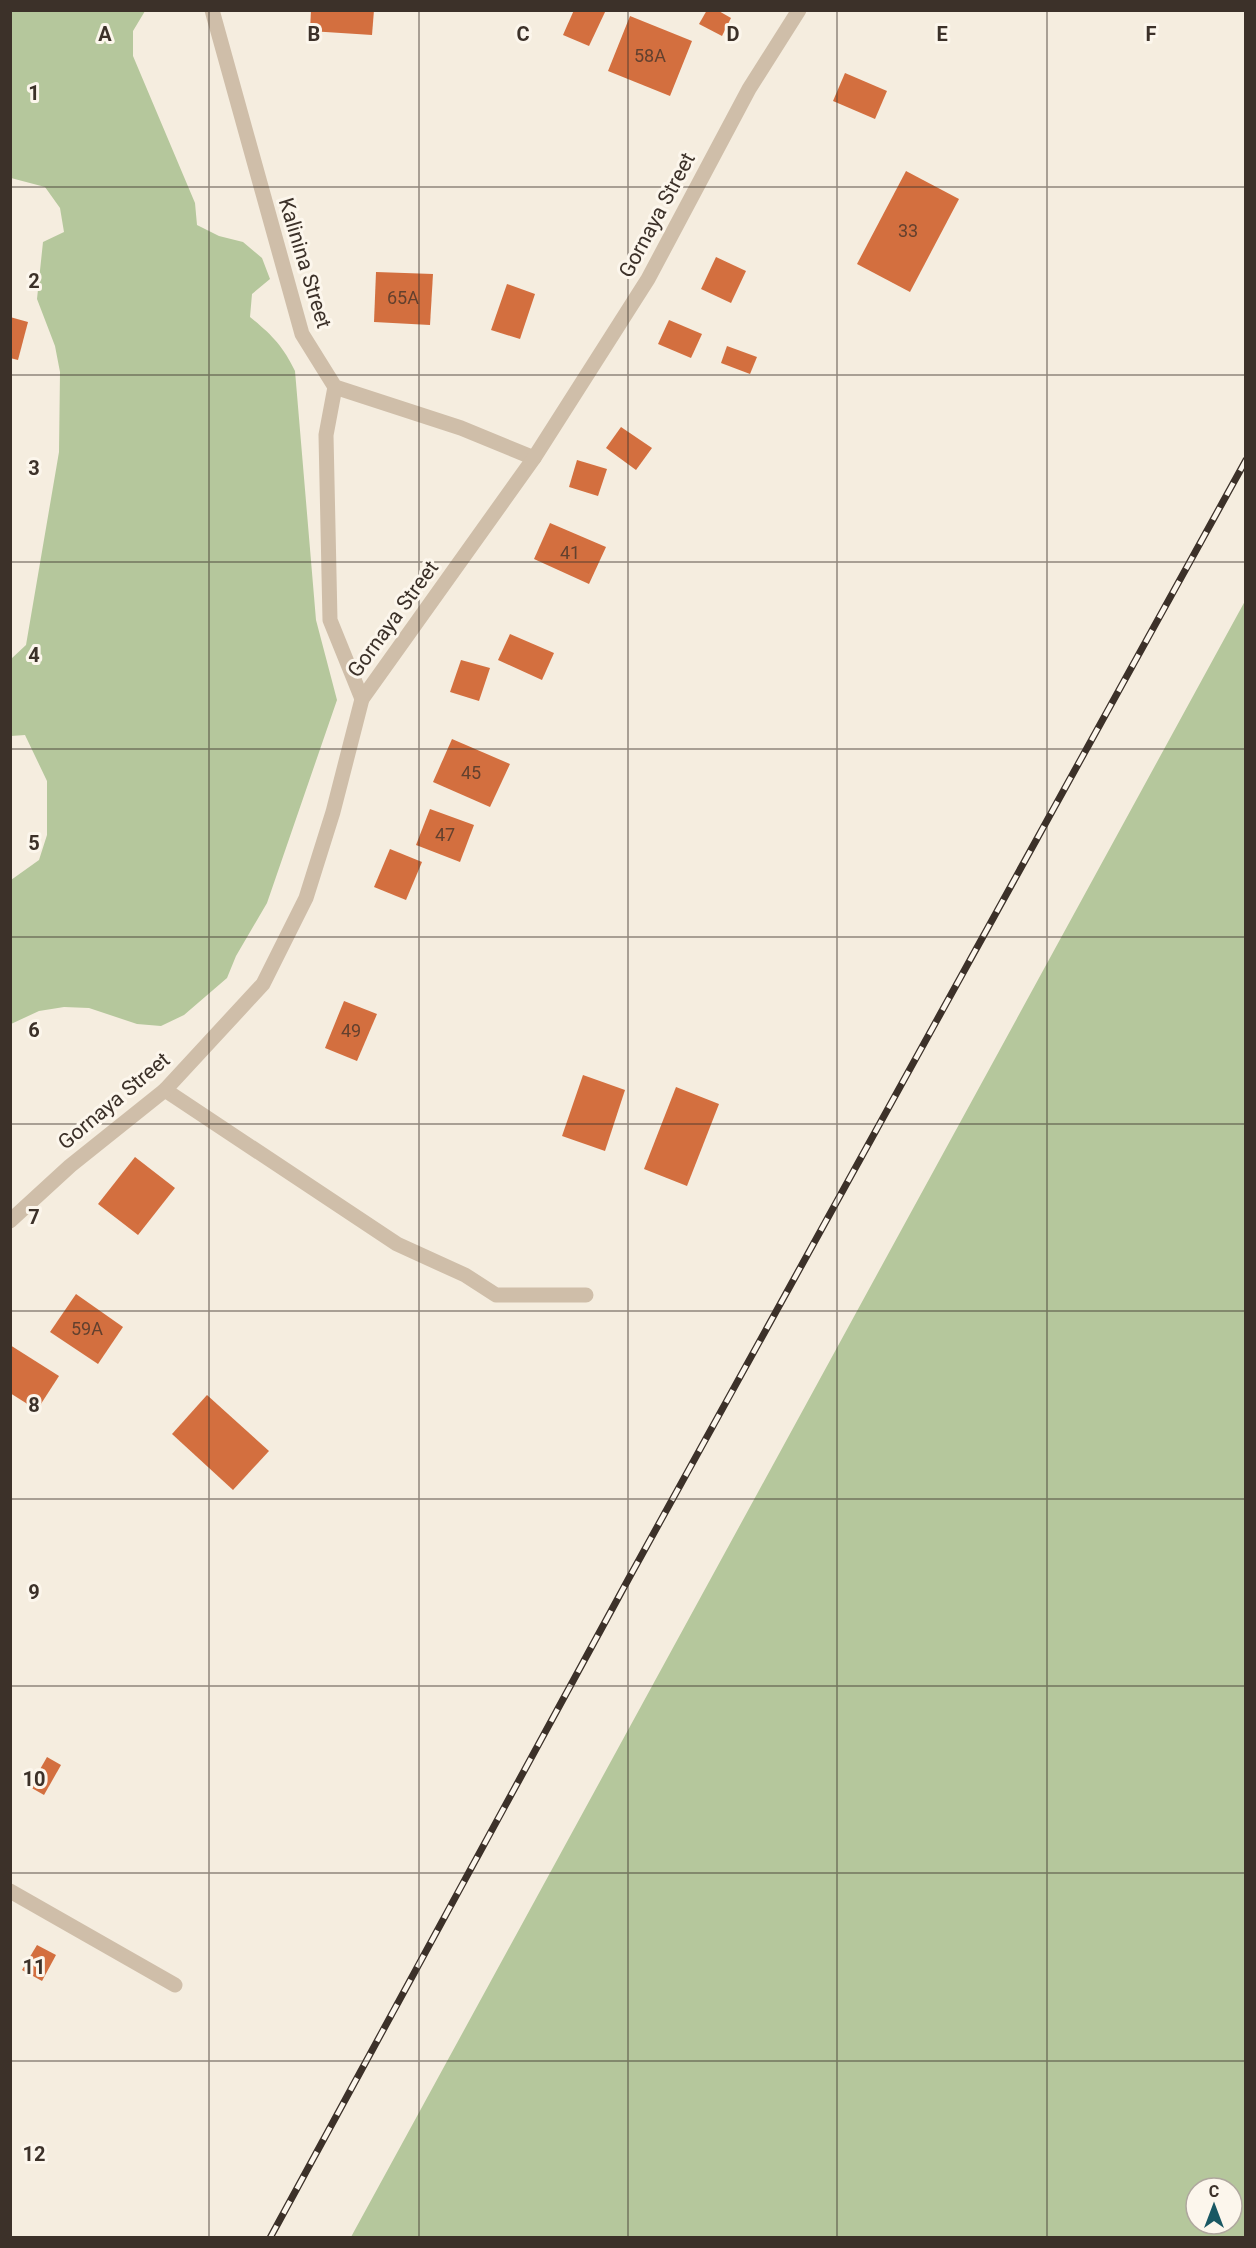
<svg xmlns="http://www.w3.org/2000/svg" width="1256" height="2248" font-family="Roboto,sans-serif">
<rect width="100%" height="100%" fill="#f5eddf"/>
<!-- green -->
<g fill="#b5c79c" fill-rule="evenodd">
<path d="M11 10 145 11 133 31V56L195 203 197 225 219 236 243 242 262 258 270 279 252 294 250 317C271 334 283 346 295 371L316 620 337 700 267 903 236 956 227 978 184 1015 161 1026 137 1024 89 1008 64 1007 39 1011 11 1024V880L39 860 47 835V781L25 735 11 736V659L26 645 59 452 60 372 55 346 37 299 43 242 64 232 60 208 45 187 11 178Z"/>
<path d="M1245 601V2237H351ZM1196 2188H1232V2224H1196Z"/>
</g>
<!-- building -->
<g fill="#d36f3f">
<path d="M311 10H374L372 35 310 31Z"/>
<path d="M574 10H606L589 46 563 35Z"/>
<path d="M707 10H717L731 18 722 36 699 24Z"/>
<path d="M630 16 692 41 670 96 608 71Z"/>
<path d="M845 73 887 91 875 119 833 101Z"/>
<path d="M906 171 959 199 910 292 857 264Z"/>
<path d="M716 257 746 271 731 303 701 289Z"/>
<path d="M376 272 433 274 430 325 374 322Z"/>
<path d="M507 284 535 294 520 339 491 330Z"/>
<path d="M10 317 28 322 18 360 10 358Z"/>
<path d="M669 320 702 334 691 358 658 344Z"/>
<path d="M727 346 757 357 750 374 721 363Z"/>
<path d="M621 427 652 448 636 470 606 448Z"/>
<path d="M577 460 607 469 598 496 569 487Z"/>
<path d="M550 523 606 547 589 584 534 559Z"/>
<path d="M510 634 554 653 542 680 498 660Z"/>
<path d="M461 660 490 668 479 701 450 692Z"/>
<path d="M452 739 510 764 490 807 433 782Z"/>
<path d="M430 809 474 825 460 862 416 845Z"/>
<path d="M390 849 422 862 406 900 374 887Z"/>
<path d="M344 1001 377 1014 357 1061 325 1048Z"/>
<path d="M583 1075 625 1090 605 1151 562 1136Z"/>
<path d="M676 1087 719 1104 687 1186 644 1169Z"/>
<path d="M135 1157 175 1188 138 1235 98 1204Z"/>
<path d="M76 1294 123 1327 98 1364 50 1332Z"/>
<path d="M10 1345 59 1376 37 1410 10 1393Z"/>
<path d="M207 1395 269 1451 233 1490 172 1434Z"/>
<path d="M47 1757 61 1765 44 1795 30 1787Z"/>
<path d="M37 1945 56 1955 42 1981 22 1970Z"/>
</g>
<g fill="none" stroke-linecap="round" stroke-linejoin="round">
<!-- minor -->
<g stroke="#cfbea9" stroke-width="15">
<path d="M212 10 302 334 335 387 461 428 534 458"/>
<path d="M335 387 326 435 330 620 362 699"/>
<path d="M165 1090 397 1244 465 1275 496 1295H586"/>
<path d="M10 1221 70 1166 165 1090 263 984 306 898 333 812 362 699 534 458 648 279 749 89 799 10"/>
<path d="M10 1891 175 1985"/>
</g>
<defs>
<path id="rail" d="M270 2238 629 1578 1246 460"/>
</defs>
<!-- rail casing -->
<use href="#rail" stroke="#3c3129" stroke-width="7"/>
<!-- rail -->
<use href="#rail" stroke="#fcf6ec" stroke-width="4.5" stroke-dasharray="14" stroke-linecap="butt"/>
</g>
<!-- grid -->
<path fill="none" stroke="#3c3129" stroke-width="1.5" stroke-opacity="0.55" d="M209 10V2238M419 10V2238M628 10V2238M837 10V2238M1047 10V2238M10 187H1246M10 375H1246M10 562H1246M10 749H1246M10 937H1246M10 1124H1246M10 1311H1246M10 1499H1246M10 1686H1246M10 1873H1246M10 2061H1246"/>
<g text-anchor="middle" stroke-width="6" stroke-linejoin="round" paint-order="stroke">
<!-- number labels -->
<g font-size="18" fill="#62402e">
<text x="650" y="62">58А</text>
<text x="908" y="237">33</text>
<text x="403" y="304">65А</text>
<text x="570" y="559">41</text>
<text x="471" y="779">45</text>
<text x="445" y="841">47</text>
<text x="351" y="1037">49</text>
<text x="87" y="1335">59А</text>
</g>
<!-- street labels -->
<g font-size="21" fill="#3c3129" stroke="#fcf6ec">
<text transform="translate(657 215) rotate(-62)" y="7">Gornaya Street</text>
<text transform="translate(305 263) rotate(73)" y="7">Kalinina Street</text>
<text transform="translate(393 619) rotate(-54)" y="7">Gornaya Street</text>
<text transform="translate(114 1101) rotate(-40)" y="7">Gornaya Street</text>
</g>
</g>
<g font-size="20" text-anchor="middle" font-weight="bold" fill="#3c3129" stroke="#fcf6ec" stroke-width="6" stroke-linejoin="round" paint-order="stroke">
<text x="105" y="41">A</text>
<text x="314" y="41">B</text>
<text x="523" y="41">C</text>
<text x="733" y="41">D</text>
<text x="942" y="41">E</text>
<text x="1151" y="41">F</text>
<text x="34" y="100">1</text>
<text x="34" y="288">2</text>
<text x="34" y="475">3</text>
<text x="34" y="662">4</text>
<text x="34" y="850">5</text>
<text x="34" y="1037">6</text>
<text x="34" y="1224">7</text>
<text x="34" y="1412">8</text>
<text x="34" y="1599">9</text>
<text x="34" y="1786">10</text>
<text x="34" y="1974">11</text>
<text x="34" y="2161">12</text>
</g>
<!-- border -->
<rect width="1256" height="2248" fill="none" stroke="#3c3129" stroke-width="24"/>
<!-- north arrow -->
<g transform="translate(1214 2206)"><circle r="28" fill="#fcf6ec" stroke="#afa79e" stroke-width="1.5"/>
<path d="M0-4.5L10 22L0 15L-10 22Z" fill="#195863"/>
<text y="-9" font-size="16" font-weight="bold" text-anchor="middle" fill="#3c3129">С</text>
</g>
</svg>
